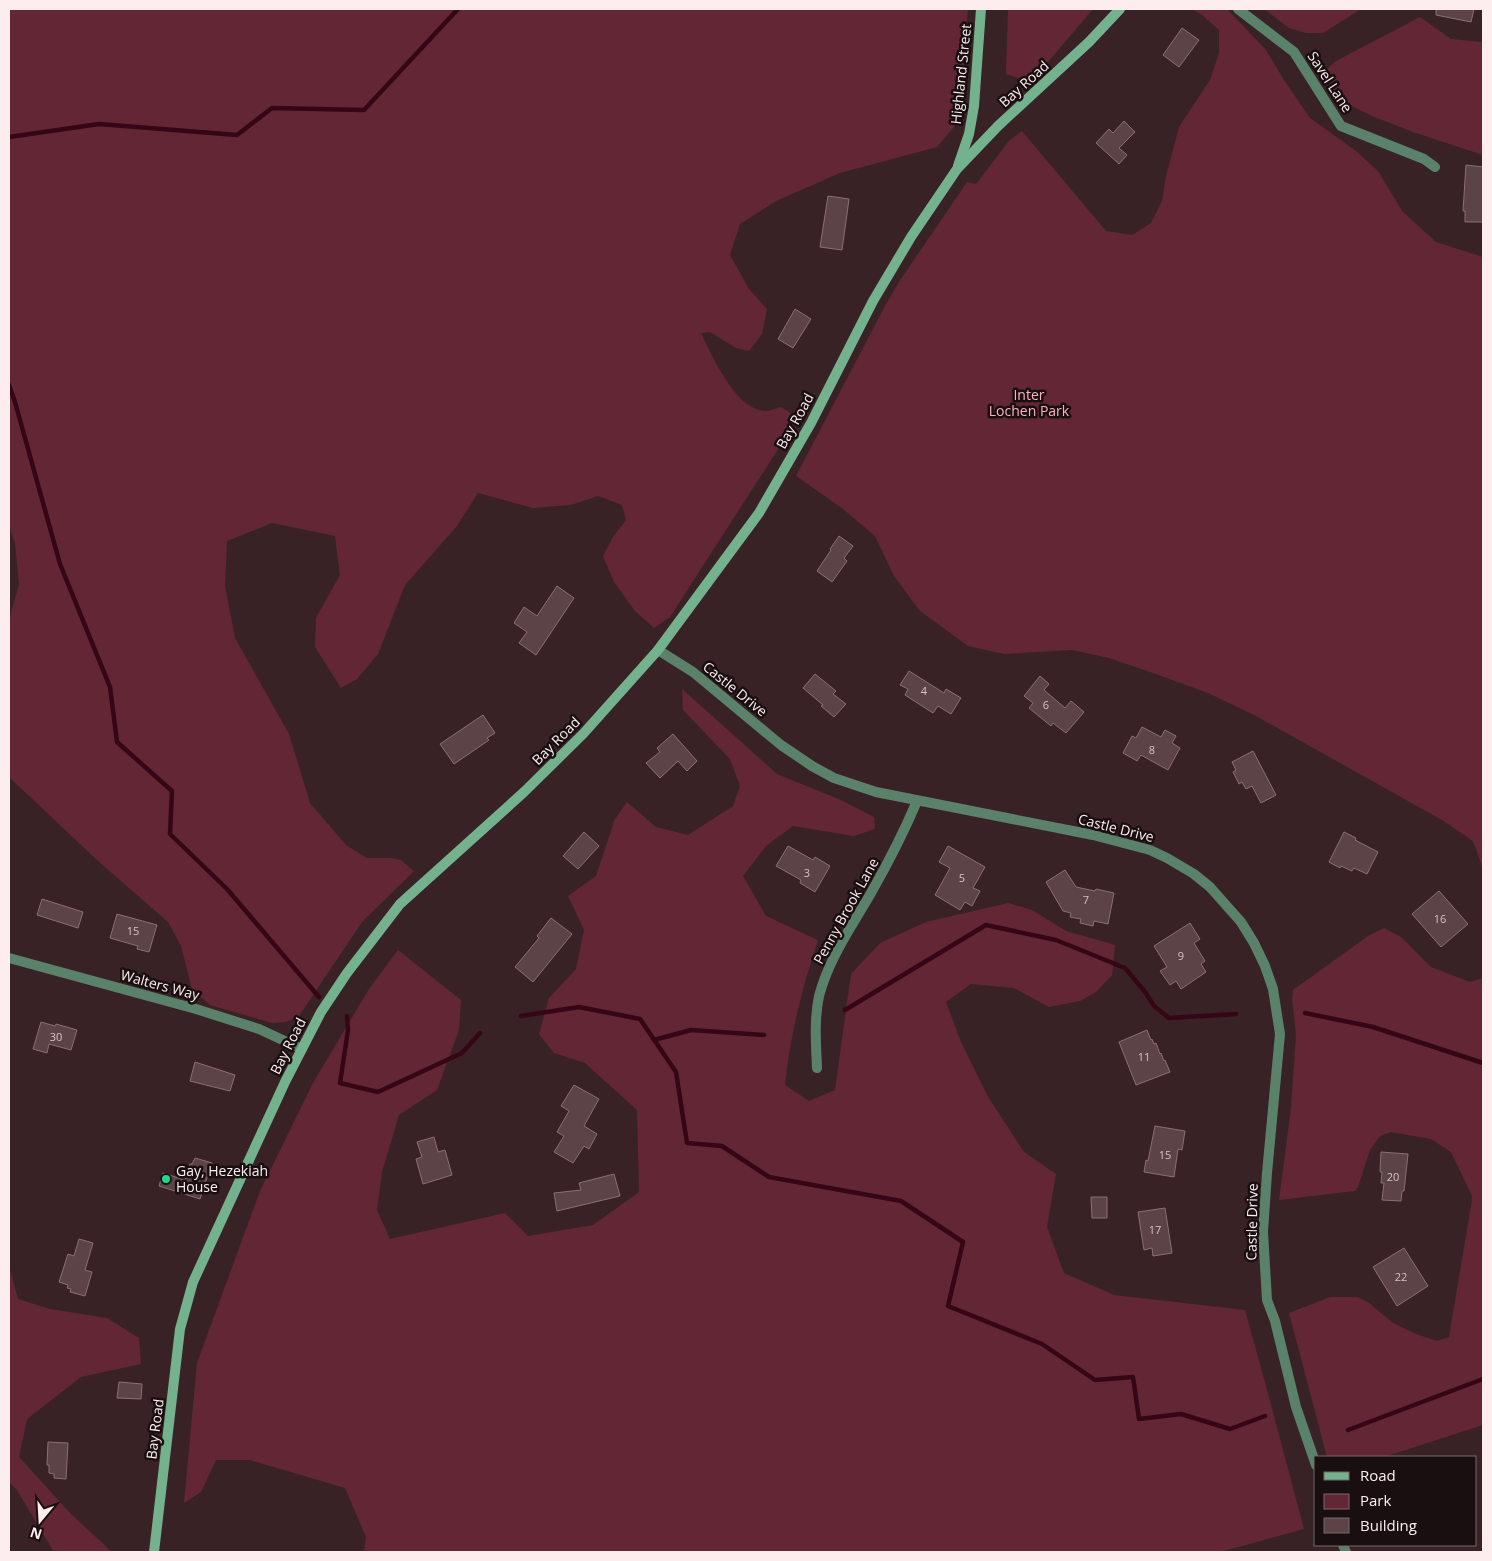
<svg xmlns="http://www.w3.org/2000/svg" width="1492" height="1561" font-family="'Open Sans',sans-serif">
<rect width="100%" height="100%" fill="#392226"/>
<!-- green -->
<g fill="#632635">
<path d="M9 9H968L959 121 937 147 840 173 776 201 740 224 730 255 749 289 767 309 762 334 749 351 736 348 710 332 701 333C712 356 736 411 766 411 770 411 776 408 781 407L795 416 793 426 670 617 654 628 635 611 614 582 603 556 613 537 626 520 622 505 598 496 571 505 533 508 478 493 457 526 405 585 378 654 357 679 341 688 315 647 316 618 340 575 335 536 272 523 227 541 225 586 235 638 289 734 310 803 346 845 367 858H391L401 860 414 871 362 922 299 1016 286 1022 272 1023 210 1005 192 989 181 946 168 922 98 861 9 777V620L19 584 15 543 9 527Z"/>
<path d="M1008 9H1093L1031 82 1006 74Z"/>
<path d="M1191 9H1227L1266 50 1284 80 1310 118 1356 151 1378 171 1402 211 1436 242 1483 257V869L1473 841 1442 820 1256 716 1208 693 1153 673 1109 658 1072 650 1004 654 968 646 920 611 894 576 875 536 843 509 796 476 886 304 899 282 967 182 976 184 1009 141 1022 131 1106 231 1132 235 1151 223 1162 201 1166 176 1179 127 1210 80 1219 53V30L1201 14Z"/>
<path d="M1264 9H1361L1323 33H1306L1289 28Z"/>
<path d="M1420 17 1451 39 1481 42 1483 41V155L1413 132 1372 116 1340 100 1330 82 1327 69 1336 61Z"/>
<path d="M682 689 777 774 841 800 874 817 875 829 854 836 793 826 766 846 743 876 766 916 818 940C802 988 790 1036 785 1085L809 1101 835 1090 851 974 880 943 926 922 1008 903 1032 910 1066 931 1115 945 1112 975 1096 992 1080 1001 1049 1007 1014 988 971 984 946 1002 961 1042 988 1097 1024 1152 1056 1174 1047 1227 1064 1273 1114 1295 1245 1310 1266 1386 1304 1529 1220 1552H364L366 1537 345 1488 250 1460H216L201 1492 184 1503 197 1363 260 1191 313 1083 369 989 398 950 461 1000 459 1030 437 1090 399 1115 382 1172 377 1210 390 1239 505 1213 528 1236 593 1225 639 1192 637 1110 585 1063 554 1053 539 1034 549 998 576 969 584 930 568 896 596 876 615 819 627 802 656 827 688 835 733 806 740 786 730 759 683 710Z"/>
<path d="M1384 928 1401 937 1431 967 1470 982 1483 978V1425L1384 1457H1327L1289 1313 1330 1297H1358L1369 1303 1393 1323 1416 1334 1437 1341 1449 1337 1472 1200V1196L1451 1152 1431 1139 1391 1132 1380 1136 1370 1150 1358 1187 1355 1191 1279 1200 1291 1108 1296 1035 1292 999 1293 990 1368 936Z"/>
<path d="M9 1266 18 1299 50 1309 107 1318 139 1338 141 1364 81 1377 27 1419 19 1457 71 1514 112 1552H54L17 1490 9 1482Z"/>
</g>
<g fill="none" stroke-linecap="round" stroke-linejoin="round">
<!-- stream -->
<g stroke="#350615" stroke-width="4.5">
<path d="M9 137 99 124 237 135 272 108 364 110 458 9"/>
<path d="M9 385 15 402 60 564 110 687 117 742 172 791 170 834 227 889 319 997"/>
<path d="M845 1010 986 925 1056 940 1125 968 1145 992 1154 1006 1169 1018 1236 1014"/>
<path d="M1305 1013 1373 1027 1483 1063"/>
<path d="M347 1016 348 1030 340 1083 378 1092 462 1053 480 1033"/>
<path d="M521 1016 579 1007 640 1019 676 1072 687 1143 722 1146 769 1177 901 1201 963 1242 948 1306 1042 1344 1095 1380 1133 1377 1139 1419 1181 1414 1230 1429 1265 1416"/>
<path d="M654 1040 691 1030 764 1035"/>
<path d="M1348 1430 1483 1379"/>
</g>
</g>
<!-- building -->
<g fill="#5c4347" stroke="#8b6f73">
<path d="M1436 9H1474L1471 22 1436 15Z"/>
<path d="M1182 28 1199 40 1179 67 1163 55Z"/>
<path d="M1124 121 1135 132 1119 148 1127 155 1119 164 1096 143 1109 129 1113 133Z"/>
<path d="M1466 165 1483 167V222H1465V211H1463Z"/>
<path d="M828 196 849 199 842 250 820 247Z"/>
<path d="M795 309 811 319 793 348 778 339Z"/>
<path d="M839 536 853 546 844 558 847 561 832 582 817 571 831 550 830 549Z"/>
<path d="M557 586 574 598 536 655 519 643 527 632 514 623 524 607 537 616Z"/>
<path d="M909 671 944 693 946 689 961 698 951 714 938 706 933 713 905 695 908 689 900 685Z"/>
<path d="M815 674 836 691 833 694 846 704 834 717 821 706 823 705 803 688Z"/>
<path d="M1040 676 1049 684 1044 690 1065 708 1071 701 1084 712 1066 733 1053 723 1051 726 1029 708 1033 703 1024 696Z"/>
<path d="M483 715 495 733 487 738 489 740 454 764 440 744Z"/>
<path d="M1142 727 1161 737 1165 730 1176 736 1172 743 1180 748 1168 770 1141 755 1137 761 1123 753 1132 736 1136 738Z"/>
<path d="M673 734 697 761 687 771 678 761 660 778 646 763 660 752 657 748Z"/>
<path d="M1253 751 1276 795 1261 803 1252 786 1246 789 1242 782 1239 784 1233 772 1236 770 1232 762Z"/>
<path d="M584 832 599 846 578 869 563 856Z"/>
<path d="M1344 832 1356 838 1355 840 1378 852 1367 874 1354 868 1352 871 1341 866 1340 868 1329 862Z"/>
<path d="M788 846 813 860 815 857 830 866 815 892 800 883 801 880 776 866Z"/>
<path d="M948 846 985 867 973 888 980 891 972 906 965 902 960 910 935 895 950 868 939 862Z"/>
<path d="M1065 870 1076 887 1095 891 1096 889 1114 893 1108 924 1094 921 1093 926 1080 923 1081 919 1070 917 1071 913 1063 911 1046 882Z"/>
<path d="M1439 891 1468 924 1441 947 1412 914Z"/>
<path d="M42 899 83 912 78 928 37 915Z"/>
<path d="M117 914 157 925 149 952 137 949 138 946 110 938Z"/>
<path d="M551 918 572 934 533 982 515 967 539 938 537 936Z"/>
<path d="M1190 923 1200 939 1194 943 1205 961 1201 964 1206 972 1181 989 1176 981 1170 985 1160 971 1167 967 1154 946Z"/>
<path d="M41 1022 55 1026 56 1024 77 1030 71 1050 49 1044 47 1053 33 1049Z"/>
<path d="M1147 1030 1151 1040 1152 1039 1154 1044 1156 1043 1160 1054 1161 1053 1164 1061 1165 1060 1170 1072 1136 1085 1119 1042Z"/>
<path d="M195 1062 235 1075 230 1091 190 1081Z"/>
<path d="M574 1085 599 1099 584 1126 597 1134 589 1149 584 1146 573 1163 554 1152 564 1136 557 1132 569 1111 561 1106Z"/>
<path d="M1155 1126 1185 1131 1182 1150 1178 1149 1174 1177 1144 1172 1146 1160 1148 1161Z"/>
<path d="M434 1137 438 1152 445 1150 452 1175 423 1184 416 1159 422 1157 417 1142Z"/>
<path d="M1381 1152 1408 1154 1404 1191H1402L1401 1201 1382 1200 1384 1183H1381L1382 1172H1380Z"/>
<path d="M195 1158 212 1163 200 1199 159 1186 163 1173 185 1180 190 1164H192Z"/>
<path d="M614 1174 620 1196 557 1211 554 1193 581 1190 579 1183Z"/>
<path d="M1091 1197H1107V1218H1092Z"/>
<path d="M1165 1208 1172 1253 1153 1256 1152 1248 1144 1250 1138 1212Z"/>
<path d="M79 1239 93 1243 85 1270 92 1272 85 1296 70 1292 71 1289 67 1288 68 1285 59 1282 68 1254 74 1256Z"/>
<path d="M1404 1248 1428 1286 1397 1306 1373 1267Z"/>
<path d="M119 1382 142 1384 141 1399 117 1398Z"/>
<path d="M48 1442 68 1443 66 1479 54 1478V1474L49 1473V1465H47Z"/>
</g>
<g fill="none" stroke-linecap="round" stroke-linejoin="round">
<!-- street -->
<g stroke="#5a816a" stroke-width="10">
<path d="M1238 9 1294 52 1341 126 1424 159 1435 167"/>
<path d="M658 650 693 672 781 745 812 766 834 778 876 792 1093 835 1150 850 1167 858 1194 874 1210 887 1241 922 1254 943 1265 966 1273 989 1280 1034 1267 1173 1263 1232 1267 1300 1275 1321 1296 1407 1316 1465"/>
<path d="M9 958 196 1009 259 1029 302 1049"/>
<path d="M817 1068C816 1044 814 1020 819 996 829 958 852 926 871 893 888 863 904 832 917 801"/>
<path d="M1343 1545 1346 1552"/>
</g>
<!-- secondary -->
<g stroke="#74b28d" stroke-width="10">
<path d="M958 166 969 134 974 106 981 9"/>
<path d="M154 1552 180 1329 193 1282 285 1082 321 1012 347 973 400 904 524 792 583 734 658 650 759 513 811 423 873 301 911 237 957 169 998 126 1089 42 1120 9"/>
</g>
</g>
<!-- markers -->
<circle fill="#1ad988" stroke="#190f11" stroke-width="2" cx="166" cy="1179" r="5"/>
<g text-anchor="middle" stroke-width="5" stroke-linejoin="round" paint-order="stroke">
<!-- number labels -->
<g font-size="11" fill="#d5c2c5">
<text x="924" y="695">4</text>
<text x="1046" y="709">6</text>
<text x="1152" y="754">8</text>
<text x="807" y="877">3</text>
<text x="962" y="882">5</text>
<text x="1086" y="904">7</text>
<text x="1440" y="923">16</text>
<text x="133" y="935">15</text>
<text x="1181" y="960">9</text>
<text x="56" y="1041">30</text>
<text x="1144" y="1061">11</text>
<text x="1165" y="1159">15</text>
<text x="1393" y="1181">20</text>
<text x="1155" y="1234">17</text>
<text x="1401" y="1281">22</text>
</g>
<!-- street labels -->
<g font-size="14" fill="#fdedef" stroke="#190f11">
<text transform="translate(961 74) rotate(-84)" y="5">Highland Street</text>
<text transform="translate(1330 82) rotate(57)" y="5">Savel Lane</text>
<text transform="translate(1024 84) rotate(-42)" y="5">Bay Road</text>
<text transform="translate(795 421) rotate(-61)" y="5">Bay Road</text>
<text transform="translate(735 689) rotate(39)" y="5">Castle Drive</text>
<text transform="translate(556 741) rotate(-45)" y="5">Bay Road</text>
<text transform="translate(1116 828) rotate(14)" y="5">Castle Drive</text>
<text transform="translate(846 911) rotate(-61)" y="5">Penny Brook Lane</text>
<text transform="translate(160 985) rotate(15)" y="5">Walters Way</text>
<text transform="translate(288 1046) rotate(-63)" y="5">Bay Road</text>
<text transform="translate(1252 1222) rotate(-89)" y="5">Castle Drive</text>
<text transform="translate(155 1429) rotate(-83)" y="5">Bay Road</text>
</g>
<!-- park labels -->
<g font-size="14" fill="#feb0bf" stroke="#190f11">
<text x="1029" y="400">Inter<tspan x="1029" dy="16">Lochen Park</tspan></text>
</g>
<!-- poi labels -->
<g font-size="14" fill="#fdedef" stroke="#190f11" text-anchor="start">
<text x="176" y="1176">Gay, Hezekiah<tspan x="176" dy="16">House</tspan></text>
</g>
</g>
<!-- border -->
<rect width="1492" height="1561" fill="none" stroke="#fdedef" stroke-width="20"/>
<!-- legend -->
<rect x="1314" y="1456" width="162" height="90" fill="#190f11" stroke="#74686a"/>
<rect x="1324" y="1472" width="25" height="8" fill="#74b28d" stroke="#74686a"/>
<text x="1360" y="1481" font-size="15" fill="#fdedef">Road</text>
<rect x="1324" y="1494" width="25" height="15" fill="#632635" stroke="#74686a"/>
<text x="1360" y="1506" font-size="15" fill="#fdedef">Park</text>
<rect x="1324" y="1518" width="25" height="15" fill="#5c4347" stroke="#74686a"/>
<text x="1360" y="1531" font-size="15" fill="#fdedef">Building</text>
<!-- north arrow -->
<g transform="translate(40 1521) rotate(198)" stroke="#190f11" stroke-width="4" paint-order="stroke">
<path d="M0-4L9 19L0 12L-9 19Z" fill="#fdedef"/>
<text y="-8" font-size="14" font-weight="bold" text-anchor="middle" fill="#fdedef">N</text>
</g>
</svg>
